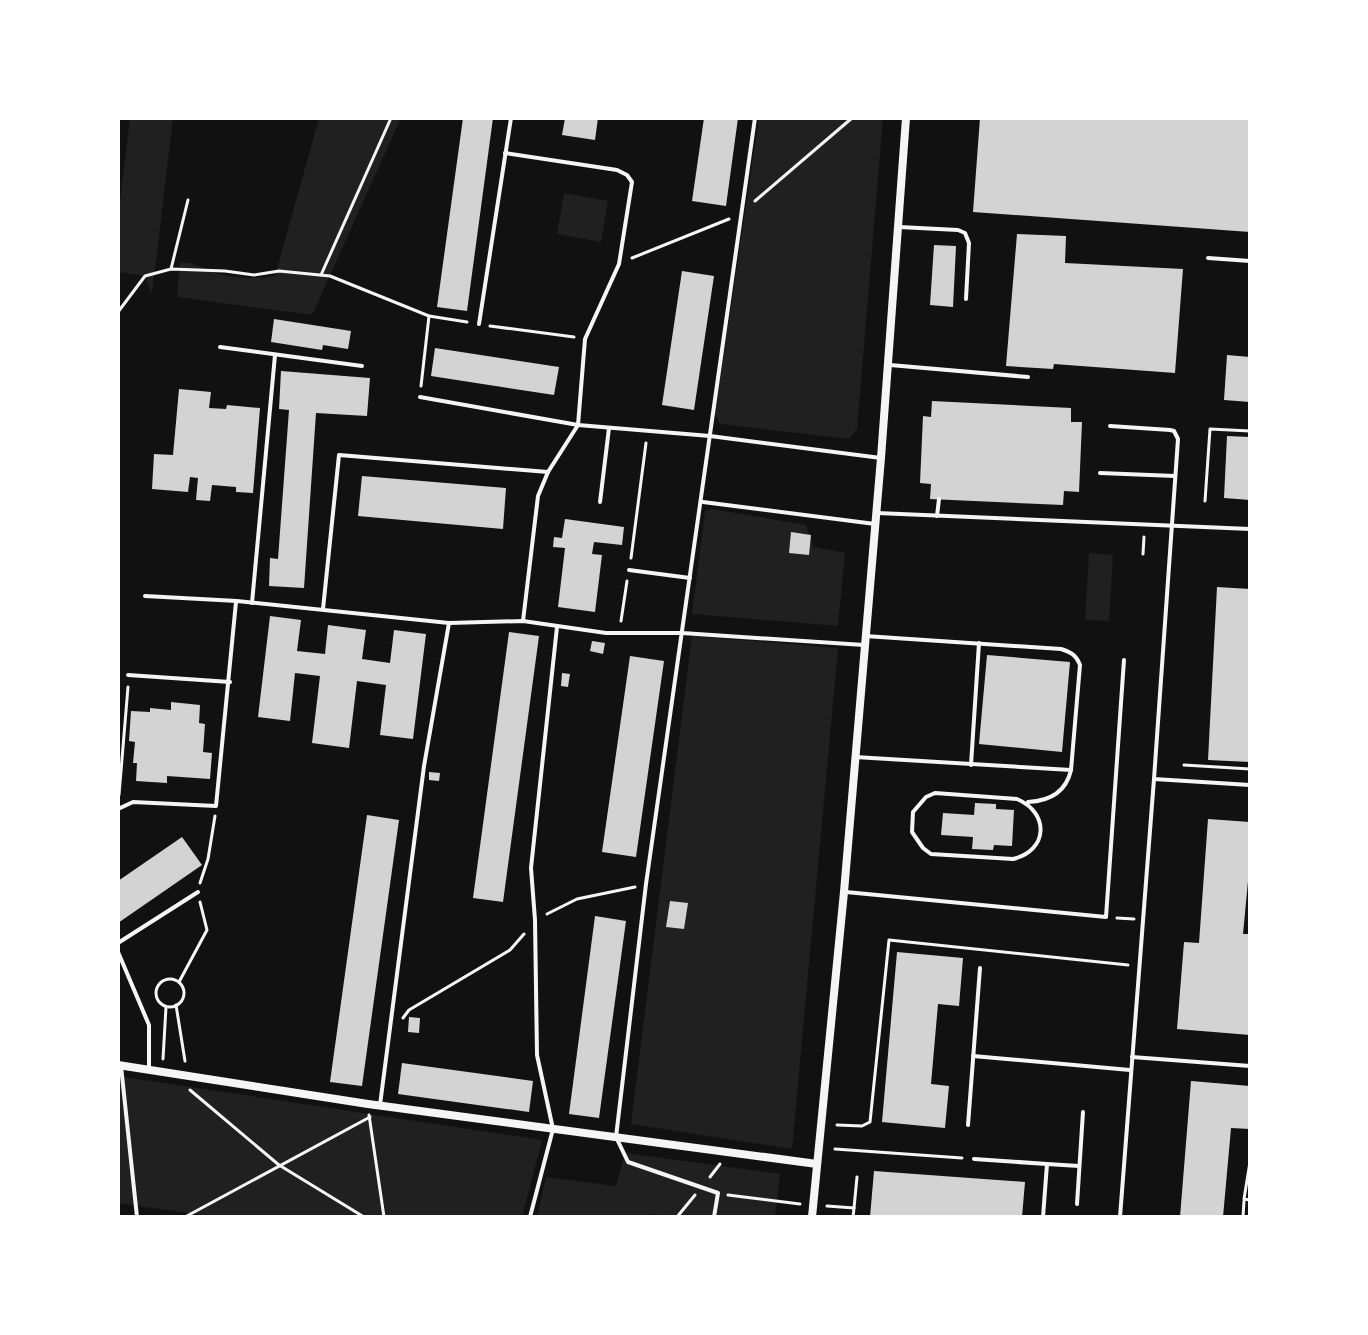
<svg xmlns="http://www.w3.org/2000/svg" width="1368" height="1335" font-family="Barlow,sans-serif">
<rect width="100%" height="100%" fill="#111"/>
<!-- green -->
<g fill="#202020">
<path d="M130 118H173L152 294 145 276 118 272V218Z"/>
<path d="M319 118H401L312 315 177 297 180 262C201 264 200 268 216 273 235 279 256 279 275 276Z"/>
<path d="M759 118H883L857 429 849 439 720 424 715 414Z"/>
<path d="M564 193 608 201 601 242 557 234Z"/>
<path d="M712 509 806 525 813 547 845 553 838 626 692 614 705 511Z"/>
<path d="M1089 553 1113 555 1109 621 1085 620Z"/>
<path d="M692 636 838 648 792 1149 631 1124Z"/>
<path d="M118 1076 542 1140 522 1217H217L118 1203Z"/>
<path d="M625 1153 780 1174 775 1217H676L652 1214 651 1217H537L546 1177 616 1186Z"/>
</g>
<!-- building -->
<g fill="#d3d3d3">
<path d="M463 118H493L467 311 437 307Z"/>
<path d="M565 118H598L595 140 562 135Z"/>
<path d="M704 118H738L726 206 692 201Z"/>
<path d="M980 118H1250V232L973 212Z"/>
<path d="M1017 234 1066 236 1065 263 1183 269 1175 373 1054 364 1053 369 1006 366Z"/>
<path d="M934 245 956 246 953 307 930 305Z"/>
<path d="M682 271 714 276 694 410 662 405Z"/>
<path d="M274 319 351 331 348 349 323 345 322 350 271 342Z"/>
<path d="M435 348 559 367 554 395 431 376Z"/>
<path d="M1227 355 1250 357V402L1224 400Z"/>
<path d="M281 371 370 378 367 416 316 413 304 588 269 586 270 558 278 559 289 410 279 409Z"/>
<path d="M179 389 211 392 209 408 226 409 227 405 260 408 253 493 236 492V487L212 485 210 501 196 500 198 478 190 477 188 492 152 489 154 454 173 455Z"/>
<path d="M932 401 1071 408V422H1082L1079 492 1064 491 1063 505 930 499 931 484 920 483 923 416 931 417Z"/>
<path d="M1227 436 1250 437V500L1224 498Z"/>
<path d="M362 476 506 488 503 529 358 516Z"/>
<path d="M565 519 624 527 622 545 594 542 592 554 602 555 595 612 558 607 565 548 553 547 554 537 562 538Z"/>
<path d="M791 532 811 535 809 555 789 553Z"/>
<path d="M1217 587 1250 589V762L1208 760Z"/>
<path d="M270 616 301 620 297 651 325 654 328 625 366 630 362 659 390 663 394 630 426 634 413 739 380 735 386 685 357 681 349 748 312 743 320 676 295 673 290 721 258 717Z"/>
<path d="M509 632 539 636 503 902 473 898Z"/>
<path d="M592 641 605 643 603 654 590 651Z"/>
<path d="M987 655 1070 662 1062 752 979 744Z"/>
<path d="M630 656 664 661 636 857 602 852Z"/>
<path d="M562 673 570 674 568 687 561 686Z"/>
<path d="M171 702 200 705 199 723 205 724 203 752 212 753 210 779 167 776V783L136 781 137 763H133L135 742 129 741 131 711 150 712V708L171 710Z"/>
<path d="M429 772 440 773 439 781 429 780Z"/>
<path d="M975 803 996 804V809L1014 810 1012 846 994 845 993 850 972 849 973 837 941 835 943 813 974 815Z"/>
<path d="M367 815 399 820 362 1086 330 1082Z"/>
<path d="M1208 819 1250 822V860L1243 934H1250V1035L1177 1029 1184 942 1199 943Z"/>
<path d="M182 837 202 865 118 923V881Z"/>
<path d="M670 901 688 903 684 929 666 927Z"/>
<path d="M595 916 626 921 599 1118 569 1114Z"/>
<path d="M897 952 963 958 959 1006 938 1004 931 1084 949 1086 945 1128 882 1122Z"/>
<path d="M409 1017 420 1018 419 1033 408 1032Z"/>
<path d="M402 1063 533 1081 529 1112 398 1094Z"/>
<path d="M1191 1081 1250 1086V1129L1231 1128 1223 1217H1180Z"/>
<path d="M874 1171 1025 1182 1022 1217H870Z"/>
</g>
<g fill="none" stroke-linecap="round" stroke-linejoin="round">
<!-- path -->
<g stroke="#f5f5f5" stroke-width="3">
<path d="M755 201 852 118"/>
<path d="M632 258 729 219"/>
<path d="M171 269 188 200"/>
<path d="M321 275 391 118"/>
<path d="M118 312 145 276 171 269 225 271 254 275 279 271 330 276 429 316"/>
<path d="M490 326 574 337"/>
<path d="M421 386 429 316 467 322"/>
<path d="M1205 501 1210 429 1250 431"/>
<path d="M1143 554 1144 537"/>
<path d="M631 558 646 443"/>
<path d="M621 621 627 581"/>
<path d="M1184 765 1250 769"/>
<path d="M119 795 128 687"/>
<path d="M200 883 208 859 215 816"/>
<path d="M547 914 577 899 635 887"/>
<path d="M1117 918 1134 919"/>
<circle cx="170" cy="993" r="14"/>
<path d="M179 982 207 930 200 902"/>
<path d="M176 1005 185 1061"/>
<path d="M403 1018 409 1010 510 950 524 934"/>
<path d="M163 1059 166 1007"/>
<path d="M190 1090 279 1165 364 1217"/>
<path d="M369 1115 384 1217"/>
<path d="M837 1125 862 1126 870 1122 889 940 1128 965"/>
<path d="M835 1149 962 1158"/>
<path d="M1250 1162 1244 1199 1250 1200"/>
<path d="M710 1177 720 1164"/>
<path d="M728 1195 800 1204"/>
<path d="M827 1206 854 1208 853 1217"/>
<path d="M854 1208 857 1177"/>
<path d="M185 1217 370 1117"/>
<path d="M677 1217 695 1195"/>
<path d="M1243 1217 1244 1201"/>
</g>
<!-- service -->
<g stroke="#f5f5f5" stroke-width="4">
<path d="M505 153 617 170 627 175 632 182 619 264 585 339 578 425 548 472 538 496 523 621"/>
<path d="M899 227 958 230 965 233 969 243 966 299"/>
<path d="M1208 258 1250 261"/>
<path d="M479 324 511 118"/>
<path d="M220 347 362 366"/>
<path d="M890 365 1028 377"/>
<path d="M420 397 578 425 710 436 881 458"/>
<path d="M1110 426 1170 430 1174 431 1178 439 1154 779 1250 785"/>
<path d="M1100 473 1175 476"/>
<path d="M600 502 609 428"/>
<path d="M703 502 875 524"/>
<path d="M877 513 1250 529"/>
<path d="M937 516 939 499"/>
<path d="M629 570 690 578"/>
<path d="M145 596 237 601 449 623 523 621 606 633H682L864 645"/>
<path d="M252 603 275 355"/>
<path d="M323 609 339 455 548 472"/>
<path d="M865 636 1061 649C1071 652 1076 655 1080 665L1071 770"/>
<path d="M128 675 230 682"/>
<path d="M855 757 1071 770C1066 792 1049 801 1028 802"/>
<path d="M971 765 979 643"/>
<path d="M935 793 1017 799C1050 813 1048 851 1013 859L931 854 923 848 912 832 913 812 926 797Z"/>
<path d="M118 809 133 802 216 806 236 602"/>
<path d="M846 892 1106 917 1124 660"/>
<path d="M118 943 198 892"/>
<path d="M118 952 149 1025V1068"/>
<path d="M973 1056 1130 1070"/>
<path d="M1132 1057 1250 1066"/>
<path d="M121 1066 137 1217"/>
<path d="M380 1105 424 766 449 623"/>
<path d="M968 1125 980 968"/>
<path d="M974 1159 1047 1164"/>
<path d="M1077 1204 1083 1112"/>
<path d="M530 1217 553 1129 537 1055 535 920 531 868 557 627"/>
<path d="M714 1217 718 1193 628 1162 616 1137 646 884 755 118"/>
<path d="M1043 1217 1047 1164 1079 1166"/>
<path d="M1120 1217 1154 779"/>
</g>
<!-- minor -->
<g stroke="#f5f5f5" stroke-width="8">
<path d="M118 1065 368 1104 817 1164"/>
<path d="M812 1217 844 892 881 458 906 118"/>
</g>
</g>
<!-- border -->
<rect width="1368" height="1335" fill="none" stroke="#ffffff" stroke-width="240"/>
</svg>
